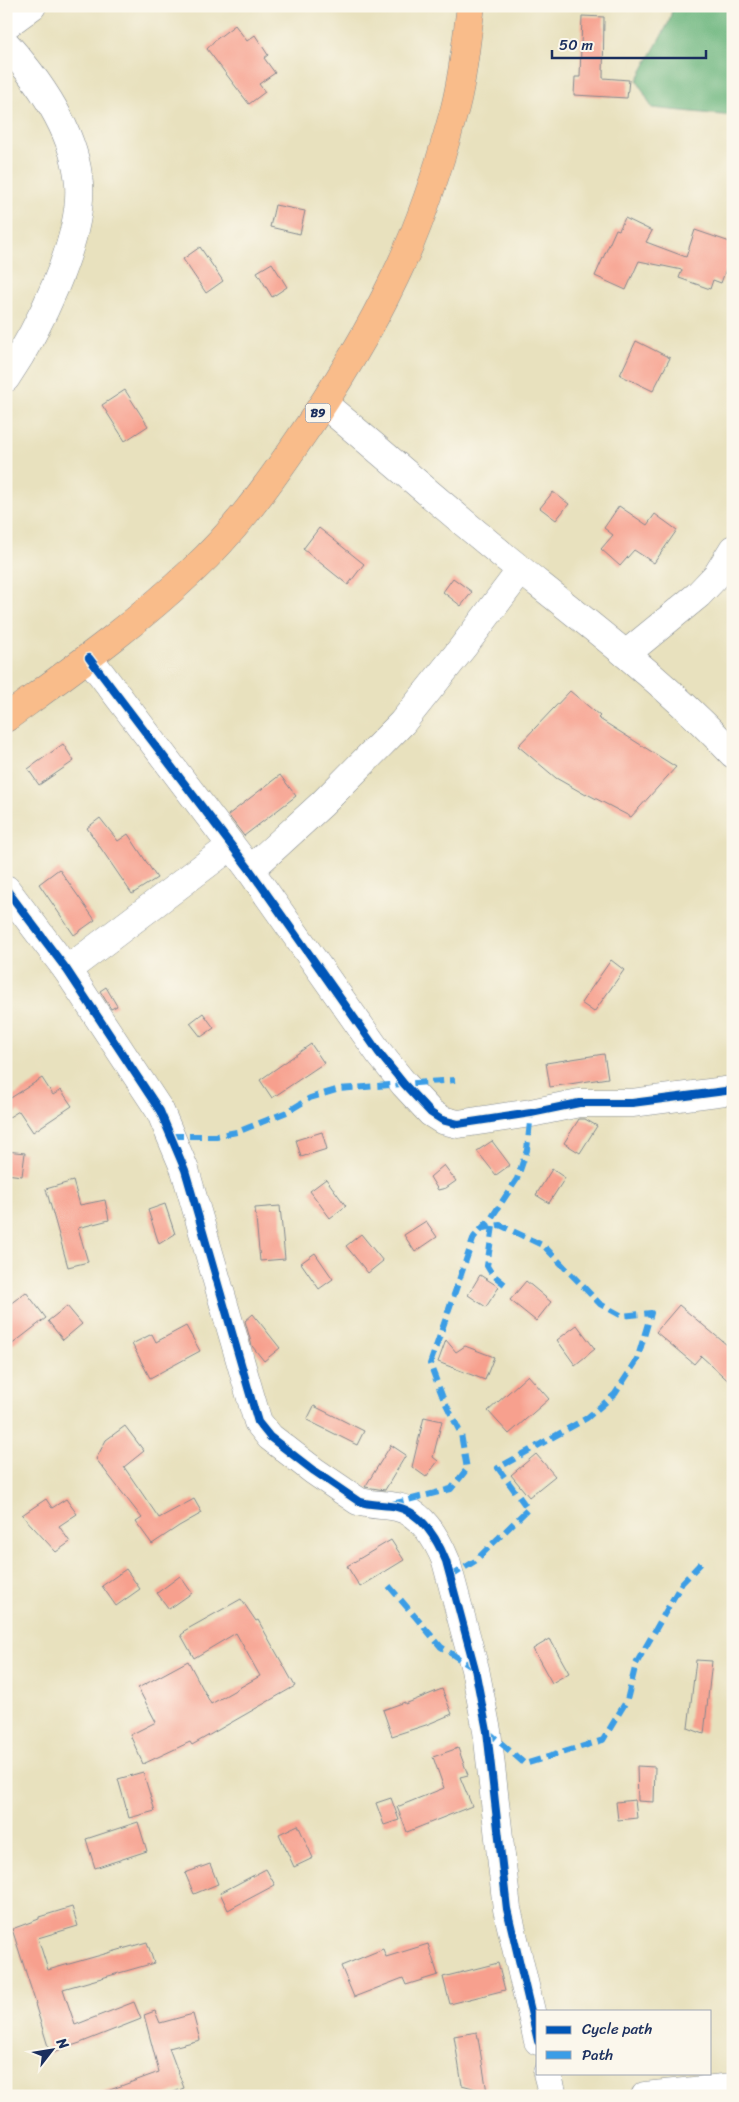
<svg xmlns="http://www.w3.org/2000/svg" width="739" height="2102" font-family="Sriracha,sans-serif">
<rect width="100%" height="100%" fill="#fbf7ec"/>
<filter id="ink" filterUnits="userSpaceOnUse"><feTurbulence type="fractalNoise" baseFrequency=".02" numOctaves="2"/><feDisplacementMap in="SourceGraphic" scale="10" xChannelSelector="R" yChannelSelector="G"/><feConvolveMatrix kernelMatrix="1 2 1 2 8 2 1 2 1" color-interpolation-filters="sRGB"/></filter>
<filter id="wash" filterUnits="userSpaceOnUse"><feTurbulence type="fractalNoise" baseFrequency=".0096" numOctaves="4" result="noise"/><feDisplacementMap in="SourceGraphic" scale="20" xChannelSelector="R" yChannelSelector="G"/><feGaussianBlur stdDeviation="1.12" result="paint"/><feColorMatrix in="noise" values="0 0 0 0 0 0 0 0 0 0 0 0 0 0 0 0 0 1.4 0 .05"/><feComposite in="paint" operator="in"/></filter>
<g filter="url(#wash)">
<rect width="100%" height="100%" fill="#e8e1be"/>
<!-- forest -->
<path fill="#6cb67e" stroke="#44726e" d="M673 6H733V116L652 108 637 80 669 22Z"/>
<g id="blocks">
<!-- building -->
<g fill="#f7a08e">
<path d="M582 16 604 17 603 78 629 80 627 98 574 95 575 77H580Z"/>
<path d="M235 25 247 41 255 35 268 55 264 58 275 73 259 84 265 92 249 104 207 49 214 41Z"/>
<path d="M275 205 305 211 300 234 270 227Z"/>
<path d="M625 218 652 231 646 242 686 257 695 230 733 243V250L721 283 713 280 710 289 679 278 682 270 639 261 626 290 595 276 616 229 619 230Z"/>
<path d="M200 247 223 281 206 293 183 259Z"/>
<path d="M272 263 287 287 272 297 257 272Z"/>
<path d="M636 341 670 358 653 391 620 375Z"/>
<path d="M125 390 148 426 125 441 102 405Z"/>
<path d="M553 492 569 504 556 520 540 508Z"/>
<path d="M619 506 647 525 655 514 677 530 654 563 634 550 620 566 601 549 613 535 604 528Z"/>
<path d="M319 528 364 564 348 585 303 549Z"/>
<path d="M453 578 472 592 461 606 443 592Z"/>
<path d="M570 691 600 716 598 718 676 767 631 817 587 794 586 795 556 778 518 746Z"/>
<path d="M63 744 74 761 39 785 28 769Z"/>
<path d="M280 775 296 796 244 836 228 815Z"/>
<path d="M100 818 118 841 128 834 157 878 132 894 87 828Z"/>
<path d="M59 869 95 920 74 935 39 884Z"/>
<path d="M611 960 624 970 594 1012 581 1003Z"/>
<path d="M106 987 117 1006 111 1009 100 991Z"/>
<path d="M203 1013 214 1028 201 1037 190 1023Z"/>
<path d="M311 1044 324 1063 272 1098 260 1080Z"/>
<path d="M604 1054 608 1078 550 1087 546 1063Z"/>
<path d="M42 1078 53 1095 61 1090 72 1106 33 1132 19 1111 6 1119V1101Z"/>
<path d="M579 1119H585L597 1126 580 1153 564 1143Z"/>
<path d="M322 1132 327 1149 301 1157 296 1140Z"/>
<path d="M492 1141 510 1165 496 1175 477 1151Z"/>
<path d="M6 1151 25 1153 22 1176 6 1174Z"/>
<path d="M444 1165 456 1181 446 1188 438 1190 430 1177Z"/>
<path d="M552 1169 565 1178 549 1203 536 1195Z"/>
<path d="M326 1179 346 1206 330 1218 310 1191Z"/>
<path d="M73 1181 80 1205 105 1200 109 1220 78 1228 88 1262 68 1267 46 1189Z"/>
<path d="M165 1204 175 1234 159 1244 148 1210Z"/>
<path d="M280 1206 285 1259 260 1261 255 1208Z"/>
<path d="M426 1221 437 1237 415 1252 404 1235Z"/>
<path d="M361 1234 383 1261 368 1273 346 1246Z"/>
<path d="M315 1253 333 1279 319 1289 301 1263Z"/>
<path d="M480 1275 499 1287 486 1307 468 1295Z"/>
<path d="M526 1281 551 1302 536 1321 510 1300Z"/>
<path d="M26 1292 46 1318 6 1349V1307Z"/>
<path d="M679 1305 733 1350V1385L701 1356 694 1364 656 1332Z"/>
<path d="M67 1306 82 1324 63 1340 48 1321Z"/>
<path d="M253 1314 280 1348 264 1361 252 1346 245 1321Z"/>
<path d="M577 1325 595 1349 575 1365 557 1340Z"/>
<path d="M186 1326 200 1351 150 1378 132 1344 152 1334 156 1342Z"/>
<path d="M446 1340 456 1352 465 1346 494 1357 485 1380 438 1362Z"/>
<path d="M528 1375 549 1399 509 1434 488 1411Z"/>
<path d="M314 1406 364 1431 357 1445 307 1420Z"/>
<path d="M424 1417 442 1421 433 1457 438 1461 426 1477 412 1467Z"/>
<path d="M125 1426 144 1451 124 1467 159 1518 194 1499 202 1513 179 1526 152 1544 136 1522 142 1518 96 1459 106 1440Z"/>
<path d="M391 1445 406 1455 385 1490 365 1487Z"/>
<path d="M536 1454 555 1476 529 1497 511 1475Z"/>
<path d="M46 1499 52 1508 66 1499 77 1514 59 1526 70 1542 56 1552 22 1515Z"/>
<path d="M391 1540 404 1560 360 1587 347 1566Z"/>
<path d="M126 1569 140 1589 116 1606 102 1586Z"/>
<path d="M180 1576 192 1593 169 1609 157 1593Z"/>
<path d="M241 1599 256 1621 258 1620 295 1686 192 1745 190 1742 143 1764 130 1735 156 1722 138 1688 188 1661 211 1704 260 1676 236 1633 194 1658 181 1635 185 1632 184 1631Z"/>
<path d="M550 1639 569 1673 552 1683 533 1649Z"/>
<path d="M696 1660 712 1661 704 1734 688 1728Z"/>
<path d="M442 1689 452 1714 426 1725 392 1736 383 1710 405 1702V1704Z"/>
<path d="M458 1748 468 1775 460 1777 472 1806 407 1832 397 1807 444 1788 433 1757Z"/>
<path d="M637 1766 655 1767 654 1802 638 1801Z"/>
<path d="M143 1772 155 1811 129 1818 118 1779Z"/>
<path d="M391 1798 399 1820 384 1825 376 1803Z"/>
<path d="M635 1800 637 1818 618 1820 616 1802Z"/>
<path d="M138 1822 147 1851 95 1868 86 1839Z"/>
<path d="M298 1825 313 1858 294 1867 279 1834Z"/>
<path d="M210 1864 218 1884 194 1894 185 1873Z"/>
<path d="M266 1869 275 1885 228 1910 220 1893Z"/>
<path d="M72 1907 78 1926 38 1938 48 1970 147 1942 154 1963 63 1989 75 2025 134 2002 141 2019 80 2043 50 2053 35 2004H36L12 1929 39 1919V1917Z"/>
<path d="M428 1944 438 1975 406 1985 403 1978 354 1997 341 1966 383 1949 386 1957Z"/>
<path d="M498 1963 505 1990 450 2004 443 1977Z"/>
<path d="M155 2011 160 2023 193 2014 200 2040 169 2048 184 2088 164 2096H99V2094L159 2072 144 2015Z"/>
<path d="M477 2032 487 2092 462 2085 454 2036Z"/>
</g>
</g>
</g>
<g filter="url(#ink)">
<use href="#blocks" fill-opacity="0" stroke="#82888e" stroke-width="1"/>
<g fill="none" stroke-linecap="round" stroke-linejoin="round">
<defs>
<g id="minor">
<path d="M6 25 32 6"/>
<path d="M6 44C40 82 75 132 79 184 83 241 37 332 6 378"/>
<path d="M324 404C390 459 454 516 521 570 594 628 668 685 733 754"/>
<path d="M626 654 698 595 717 575 733 549"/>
<path d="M89 658 250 870 379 1053 404 1084 431 1113 442 1120 458 1124 531 1113 579 1103H632L733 1090"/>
<path d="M250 870 322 804 402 723 463 647 521 570"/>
<path d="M6 889 67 970 160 1111 185 1170 255 1412 258 1422 270 1437 314 1471 358 1501C371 1506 384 1504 397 1507 421 1512 437 1539 446 1561L475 1669 487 1731 507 1909 538 2041"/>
<path d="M67 970 231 846"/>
<path d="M547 2073 553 2096"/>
<path d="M645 2096 733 2087"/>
</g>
<path id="highway" d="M6 718C70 671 135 625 193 570 233 533 265 489 296 444 333 391 367 336 395 277 420 226 438 170 453 115 463 81 466 41 471 6"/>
</defs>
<!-- minor casing -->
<use href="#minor" stroke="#82888e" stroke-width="29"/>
<!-- highway casing -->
<use href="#highway" stroke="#82888e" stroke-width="29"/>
<!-- minor -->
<use href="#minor" stroke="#fff" stroke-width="28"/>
<!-- highway -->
<use href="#highway" stroke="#f9bc8a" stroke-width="28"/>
<!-- quiet -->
<g stroke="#3b9de6" stroke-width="6" stroke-dasharray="12 6" stroke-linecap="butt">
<path d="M171 1136H216L237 1132 287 1112 310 1098 339 1089 455 1080"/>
<path d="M493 1226 487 1266 492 1274 508 1287"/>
<path d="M392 1504 451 1489 467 1469 461 1434 443 1398 430 1364 474 1237 492 1217 517 1179 527 1150 531 1113"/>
<path d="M450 1577 475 1561 528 1509 498 1468 587 1418 615 1394 637 1360 651 1313 622 1316 600 1304 544 1246 500 1225 483 1228"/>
<path d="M389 1586 441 1647 475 1669"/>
<path d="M487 1731 525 1764 603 1740 627 1700 636 1664 682 1583 703 1561"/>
</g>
<defs>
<g id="cycleway">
<path d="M89 658 250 870 379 1053 404 1084 431 1113 442 1120 458 1124 531 1113 579 1103H632L733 1090"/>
<path d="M6 889 67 970 160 1111 185 1170 255 1412 258 1422 270 1437 314 1471 358 1501C371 1506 384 1504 397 1507 421 1512 437 1539 446 1561L475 1669 487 1731 507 1909 538 2041"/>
</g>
</defs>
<!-- cycleway casing -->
<use href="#cycleway" stroke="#fbf7ec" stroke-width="11"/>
<!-- cycleway -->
<use href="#cycleway" stroke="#0057b8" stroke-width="8"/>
</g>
</g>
<g text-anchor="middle" stroke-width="5" stroke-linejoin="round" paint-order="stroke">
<!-- shield labels -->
<rect fill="#fbf7ec" stroke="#5e6b89" stroke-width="1" x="305.5" y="403.5" width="25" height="19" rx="4"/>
<g font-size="12" font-weight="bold" fill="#1b2f5e">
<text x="318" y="417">B9</text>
</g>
</g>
<!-- margin -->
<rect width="739" height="2102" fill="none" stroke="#fbf7ec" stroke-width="25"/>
<!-- legend -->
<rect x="536" y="2010" width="175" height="65" fill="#fbf7ec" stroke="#a1a7b3"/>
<rect x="546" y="2026" width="25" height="8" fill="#0057b8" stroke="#a1a7b3"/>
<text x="582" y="2034" font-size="15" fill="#1b2f5e">Cycle path</text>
<rect x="546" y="2051" width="25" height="8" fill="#3b9de6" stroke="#a1a7b3"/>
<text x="582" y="2060" font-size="15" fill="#1b2f5e">Path</text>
<!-- north arrow -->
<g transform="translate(52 2050) rotate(59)" stroke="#fbf7ec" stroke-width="4" paint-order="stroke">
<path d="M0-4L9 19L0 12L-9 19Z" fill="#1b2f5e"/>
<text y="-8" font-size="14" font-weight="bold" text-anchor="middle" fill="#1b2f5e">N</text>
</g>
<!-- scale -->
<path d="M552 50v8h154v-8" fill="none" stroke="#1b2f5e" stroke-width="2.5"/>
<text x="559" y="50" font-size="15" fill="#1b2f5e" stroke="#fbf7ec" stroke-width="4" paint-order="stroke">50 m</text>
</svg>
